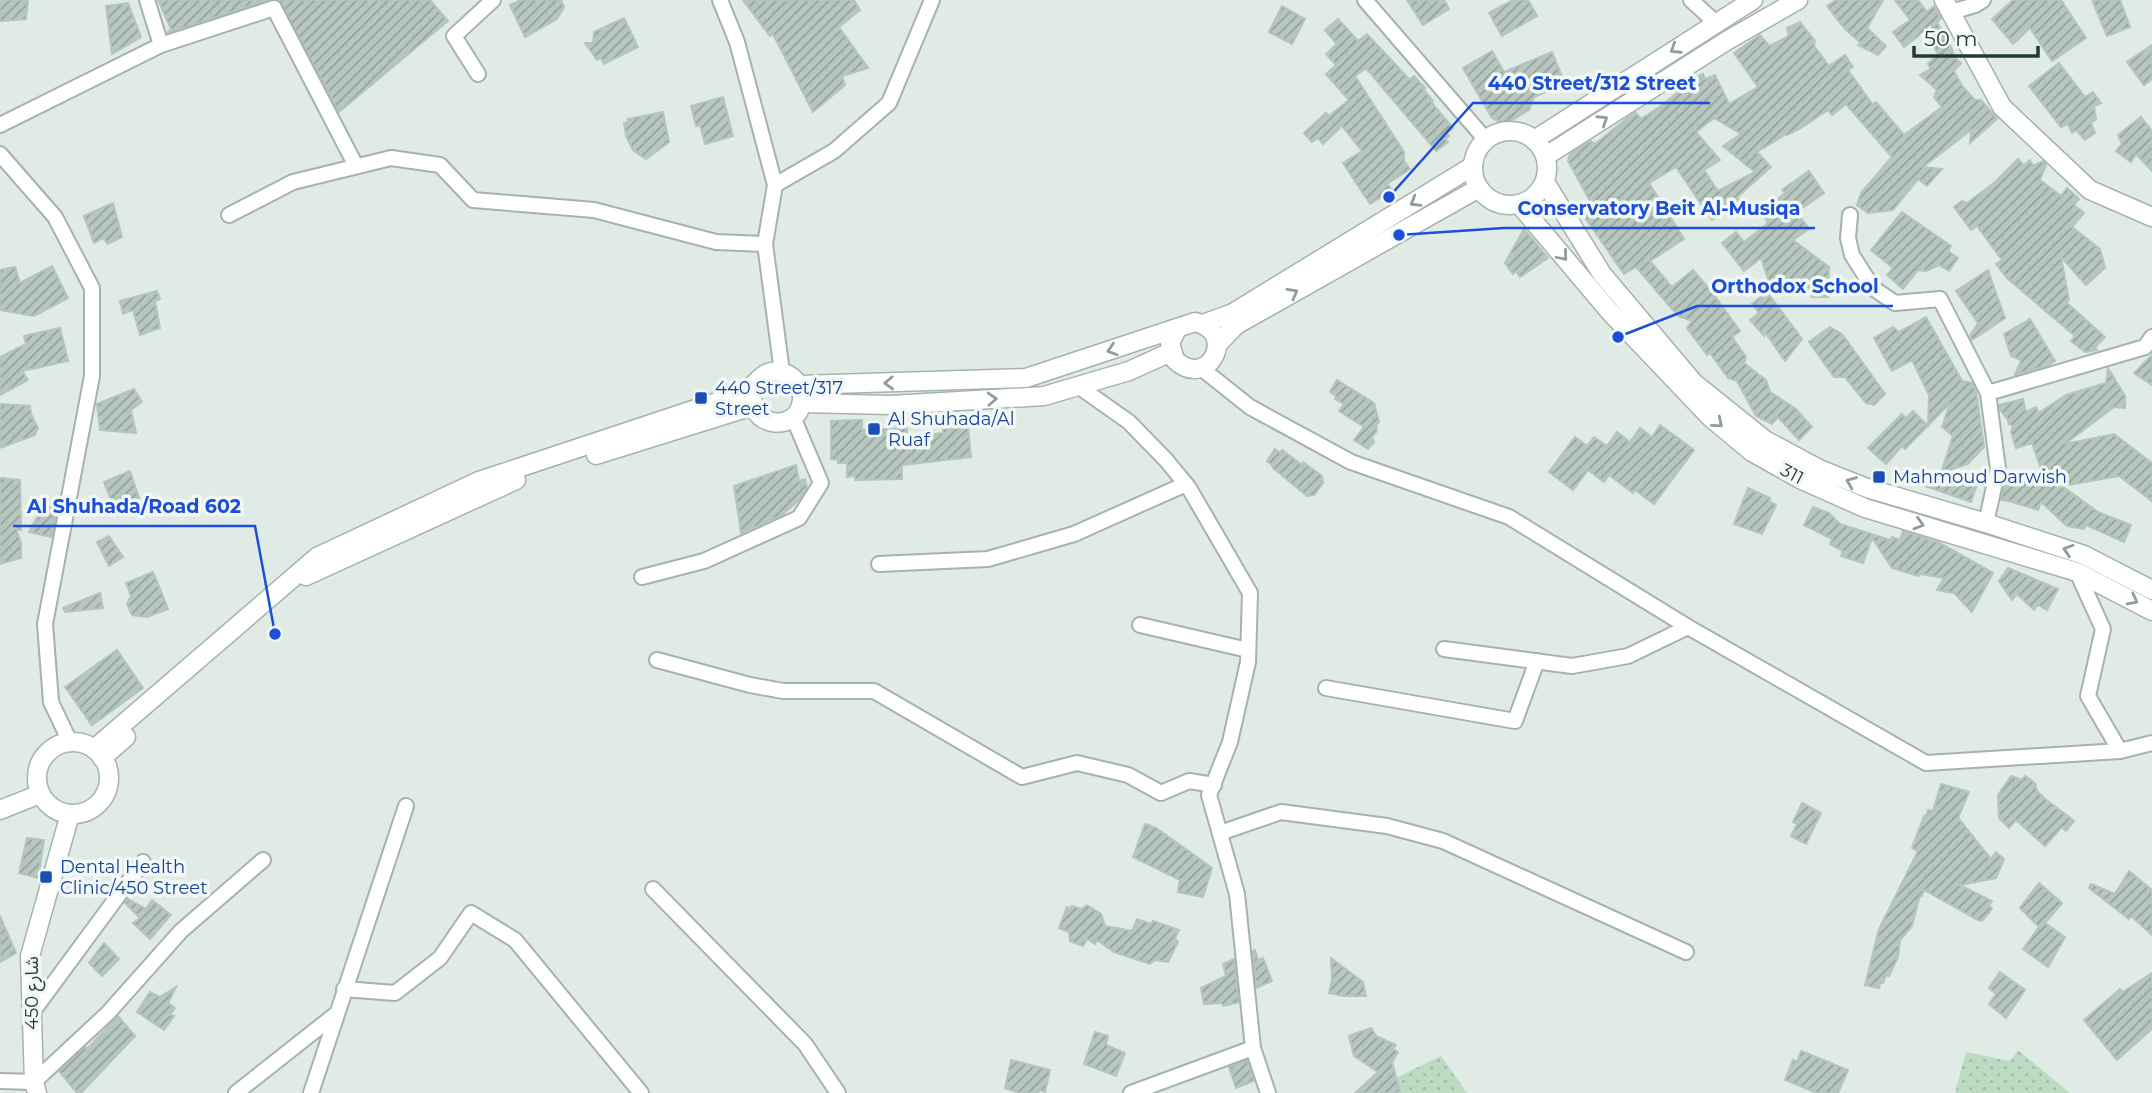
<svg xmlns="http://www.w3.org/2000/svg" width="2152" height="1093" font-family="Montserrat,'Noto Sans Arabic',sans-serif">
<defs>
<pattern id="grass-dots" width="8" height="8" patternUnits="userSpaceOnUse" patternTransform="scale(1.75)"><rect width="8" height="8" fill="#bbdcc2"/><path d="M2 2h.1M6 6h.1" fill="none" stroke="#a0bea7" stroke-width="1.8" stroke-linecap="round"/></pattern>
<pattern id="building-hatch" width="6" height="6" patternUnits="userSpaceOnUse" patternTransform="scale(1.75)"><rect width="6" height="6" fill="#b7c6bf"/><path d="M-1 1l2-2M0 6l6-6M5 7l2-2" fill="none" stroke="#94a29c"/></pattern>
</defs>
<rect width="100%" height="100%" fill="#e1ebe6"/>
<!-- grass -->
<g fill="url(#grass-dots)">
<path d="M2018 1050 2070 1093H1955L1966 1052 2010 1061Z"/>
<path d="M1441 1056 1467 1093H1382L1379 1086Z"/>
</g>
<!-- building -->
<g fill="url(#building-hatch)" stroke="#b4c5bd" stroke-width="2" fill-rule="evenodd">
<path d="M0 0H28L26 19 0 21Z"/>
<path d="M158 0H268L167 33 171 29Z"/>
<path d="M279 0H430L448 21 339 112Z"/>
<path d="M521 0H561L564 7 557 19 525 37 510 5Z"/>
<path d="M743 0H854L860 10 839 27 868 68 842 76 845 85 813 112 773 34 770 36Z"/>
<path d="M1407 0H1444L1449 9 1423 25Z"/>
<path d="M1513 0H1528L1537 16 1502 36 1489 13Z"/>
<path d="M1836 0H1883L1867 28 1886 46 1878 55 1858 45 1861 43 1845 29 1827 6Z"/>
<path d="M1895 0H1918L1927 12 1934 6 1941 18 1937 22 1952 49 1954 57 1961 63 1954 71 1962 86 1975 100H1981L1997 119 1970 143 1971 130 1923 167 1942 169 1927 186 1918 179 1893 210 1868 213 1857 205 1861 193 1892 157 1846 104 1832 115 1828 110 1801 128 1787 135 1786 134 1757 152 1771 167 1735 199H1742L1712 220 1676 167 1649 183 1684 239 1650 261 1672 287 1693 270 1712 292 1740 331 1732 337 1746 357 1744 363 1766 380 1770 392 1796 409 1812 427 1799 440 1778 417 1772 424 1756 416 1737 381 1728 378 1710 353 1707 355 1687 328 1692 321 1678 316 1636 267 1624 274 1586 219 1589 199 1568 161 1570 154 1591 141 1595 144 1635 112 1641 119 1664 104 1690 81 1703 74 1705 79 1715 75 1729 104 1758 87 1734 53 1760 35 1769 46 1789 36 1787 28 1800 22 1815 41 1814 46 1829 66 1845 55 1853 67 1848 70 1873 105 1876 102 1904 135 1942 107 1934 97 1937 90 1920 75 1931 69 1928 64 1938 54 1925 31 1904 47 1893 32 1910 20ZM1714 118 1741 134 1723 146 1755 172 1718 191 1704 170 1720 160 1696 132Z"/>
<path d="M2013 0H2061L2086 38 2052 61 2030 28 2013 44 1992 19Z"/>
<path d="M2092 0H2120L2130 27 2107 36Z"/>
<path d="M128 3 141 37 112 54 106 6Z"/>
<path d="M1282 6 1305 19 1292 44 1269 32Z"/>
<path d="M624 18 638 47 604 64 601 58 597 60 585 43H593L594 32Z"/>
<path d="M1338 19 1358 41 1367 34 1410 80 1414 76 1425 88 1423 89 1433 101 1431 102 1453 128 1447 133 1449 136 1445 139 1448 142 1436 151 1366 68 1355 76 1404 152V161L1410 169 1387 184 1392 190 1370 204 1343 163 1362 151 1342 126 1323 144 1318 138 1312 142 1304 133 1326 113 1329 116 1349 100 1326 74 1336 65 1326 54 1337 44 1325 30Z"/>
<path d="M2152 45V79L2144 85 2127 62Z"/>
<path d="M1492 51 1504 72 1552 52 1565 84 1534 97 1529 110 1505 124 1492 118 1463 68Z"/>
<path d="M2059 63 2085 97 2093 92 2101 103 2094 106 2096 119 2091 123 2095 133 2085 140 2076 130 2072 133 2068 124 2061 127 2029 86Z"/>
<path d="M723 97 733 136 705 144 700 125 696 126 691 106Z"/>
<path d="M663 112 669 142 646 159 633 150 626 136 624 123 628 122V119Z"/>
<path d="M2141 117 2152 131V171L2136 154 2131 162 2116 151 2122 144 2118 135Z"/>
<path d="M2018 159 2024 165 2030 160 2033 166 2043 161 2046 165 2040 180 2061 196 2067 188 2079 199 2074 205 2084 213 2072 227 2100 249 2105 268 2086 285 2061 257 2069 300 2066 302 2105 337 2095 347 2097 350 2085 352 2071 341 2075 336 2007 278 1996 264 2002 260 1977 226 1971 230 1954 207 1962 201 1967 203 1995 182Z"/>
<path d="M1809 171 1824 193 1797 212 1809 229 1793 240 1829 267 1828 297H1812V289L1801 288 1802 277 1777 288H1771L1761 258 1744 271 1722 243 1736 232 1744 242 1768 223 1761 212 1785 193 1782 190Z"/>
<path d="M113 203 122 237 108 244 103 238 94 243 84 216Z"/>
<path d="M1902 212 1951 246 1948 251 1958 258 1949 271 1939 265 1926 271 1918 270 1903 289 1887 275 1893 268 1871 250Z"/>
<path d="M1524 229 1548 258 1520 277 1516 271 1513 274 1505 263Z"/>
<path d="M52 266 68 298 34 316 0 310V270L15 267 20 283Z"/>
<path d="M1988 270 2005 318 1972 340 1970 336 1978 323 1956 291Z"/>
<path d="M157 291 160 299 155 301 160 328 140 335 133 310 123 314 120 301Z"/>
<path d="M1767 292 1802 339 1785 361 1765 332 1764 336 1750 320 1759 313 1752 304Z"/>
<path d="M1926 317 1962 381 1972 383 1976 390 1984 447 1968 464 1941 473 1953 436 1942 427 1950 403 1905 449 1902 446 1886 464 1868 448 1902 414 1906 418 1913 411 1928 426 1929 395 1912 360 1892 371 1874 338 1893 327 1899 332Z"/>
<path d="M2030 319 2055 361 2049 365 2015 375 2021 360 2011 356 2004 334Z"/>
<path d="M1830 327 1842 334 1885 394 1874 405 1866 403 1845 377H1834L1809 342Z"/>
<path d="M60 328 68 361 22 371 28 380 0 395V357L26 344 24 336Z"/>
<path d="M2152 355V385L2134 373Z"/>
<path d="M2108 368 2125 396V408L2114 407 2065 444 2114 434 2152 463V501L2119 476 2062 486 2098 512 2131 525 2124 542 2086 525 2084 529 2067 526 2041 502 2038 510 2009 501 2001 500 2007 473 2027 481 2024 473 2042 472 2032 443 2016 448 2011 432 2013 426 2009 424 2007 418 2000 410 1999 405 2023 399 2026 412 2036 407 2039 413 2066 395 2106 383Z"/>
<path d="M1337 380 1374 403 1379 422 1376 425 1377 431 1372 437 1374 442 1368 449 1354 440 1364 427 1339 411 1344 404 1335 399 1336 396 1330 392Z"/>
<path d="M134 389 142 402 131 410 136 433 100 430 97 404Z"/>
<path d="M0 404 30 406 31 414 38 428 35 435 0 448Z"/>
<path d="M862 420V430L907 428V437L934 436 933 434 943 433V429L968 427 971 457 902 465V479L855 480V476L847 477V463H838V460L831 459V421Z"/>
<path d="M1660 425 1694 450 1654 504 1635 490 1633 493 1609 475 1604 482 1588 470 1573 490 1549 472 1575 437 1587 446 1594 437 1607 446 1617 432 1630 442 1640 428 1652 437Z"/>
<path d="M1275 449 1280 453 1282 450 1302 465 1303 462 1322 476 1323 483 1314 495 1307 496 1273 468 1272 465 1267 461Z"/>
<path d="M796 465 799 481 805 479 807 488 798 501 782 515 741 533 734 486Z"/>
<path d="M130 471 139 498 114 508 104 482Z"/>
<path d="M1980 475 1971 502 1905 479V478Z"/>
<path d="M0 478 20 480 21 530 16 529 21 543V558L0 564Z"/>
<path d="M1748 488 1770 498 1769 501 1776 505 1762 534 1734 524Z"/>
<path d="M44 505 57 507 52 537 29 532Z"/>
<path d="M1813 507 1829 513 1840 524 1890 540 1892 537 1900 540 1903 531 1940 543 1993 573 1972 612 1954 593 1937 590 1944 578 1921 574 1918 576 1892 568 1872 538 1863 563 1841 556 1843 551 1830 544 1832 539 1804 525Z"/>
<path d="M109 536 123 557 109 566 97 542Z"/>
<path d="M2008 568 2058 589 2047 610 2038 605 2034 610 2017 594 2012 600 1999 581Z"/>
<path d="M153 572 168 609 147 617 132 615 127 604 131 596 126 583Z"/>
<path d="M100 593 103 608 65 612 63 608Z"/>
<path d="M117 650 143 688 92 725 65 687Z"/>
<path d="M2011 776 2022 780 2025 776 2035 783 2037 791 2044 798 2074 821 2066 831 2062 827 2045 846 2016 820 2009 828 1999 818 1998 795Z"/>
<path d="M1941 784 1969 792 1958 818 1991 859 1996 852 2004 859 1996 878 1960 885 1992 901 1989 905 1992 909 1982 921 1978 920 1924 890 1922 896 1920 895 1912 926 1900 940 1898 957 1889 976 1886 975 1883 983H1880L1879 988 1865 985 1879 929 1918 851 1912 848 1924 816H1926L1928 810 1933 811Z"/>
<path d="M1802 803 1821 813 1806 844 1791 836 1797 824 1793 822Z"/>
<path d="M1145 824 1156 828 1212 868 1203 897 1178 892 1180 880 1133 857Z"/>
<path d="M27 838 44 840 38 878 19 873Z"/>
<path d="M2129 871 2152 890V935L2131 916 2129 919 2089 888 2091 884 2115 894Z"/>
<path d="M2039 883 2062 903 2045 923 2065 937 2048 967 2023 949 2039 927 2020 908Z"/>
<path d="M128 899 146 909 152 900 171 915 150 939 133 923 140 918 125 903Z"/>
<path d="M1087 905 1101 914 1105 926 1132 931 1137 919 1151 924 1153 921 1179 930 1175 938 1178 942 1168 962 1155 960 1150 964 1114 952 1097 940 1095 944 1087 939 1083 946 1070 941 1069 932 1059 928 1067 907 1070 909 1072 906 1082 909Z"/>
<path d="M0 916 16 953 0 962Z"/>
<path d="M104 943 119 959 102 976 89 963Z"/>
<path d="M1255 950 1258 960 1263 958 1272 981 1256 988 1253 951Z"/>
<path d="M1331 958 1363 982 1366 996H1344L1329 993 1332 980Z"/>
<path d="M1234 959 1239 1002 1224 1006 1221 1003 1204 1004 1201 988 1226 976 1223 964Z"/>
<path d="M2000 972 2025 990 2006 1018 1989 1004 1996 994 1989 988Z"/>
<path d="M2152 973V1029L2117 1060 2084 1020 2120 989 2123 992Z"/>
<path d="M176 987 168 1003 175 1008 170 1015 174 1016 164 1030 137 1012 150 992 160 997Z"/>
<path d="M118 1016 135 1036 81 1093H77L59 1071 85 1047 87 1049Z"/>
<path d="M1371 1028 1376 1036 1396 1045 1393 1049 1398 1052 1392 1062 1400 1093H1355L1378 1072 1354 1056 1349 1036Z"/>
<path d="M1095 1032 1108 1036 1106 1045 1125 1053 1116 1076 1084 1064Z"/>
<path d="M1801 1051 1848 1070 1838 1093H1817L1785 1080 1793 1060 1797 1062Z"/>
<path d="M1011 1060 1050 1070 1045 1092 1040 1090 1038 1093H1020L1005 1088Z"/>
<path d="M1247 1060 1254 1081 1236 1088 1229 1067Z"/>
</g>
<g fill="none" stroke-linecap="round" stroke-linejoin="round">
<defs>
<g id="minor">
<path d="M147 0 161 45"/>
<path d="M720 0 737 42 775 185 765 244 782 372"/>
<path d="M1365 0 1486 140"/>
<path d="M1691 0 1716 23"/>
<path d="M1951 12 1975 5 1983 0"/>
<path d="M478 74 454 36 493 0"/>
<path d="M0 125 161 45 274 8 356 166"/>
<path d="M0 154 55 217 92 288V376L45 624 51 702 70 742"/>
<path d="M775 185 834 151 889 103 932 0"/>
<path d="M229 215 293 182 391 158 440 165 473 200 594 210 716 242 765 244"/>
<path d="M1850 215 1848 238 1852 255 1873 288 1895 303 1940 299 1988 393"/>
<path d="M1201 368 1250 407 1351 462 1509 517 1688 627 1926 763 2120 751 2152 743"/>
<path d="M1078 386 1129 422 1166 460 1189 488 1250 593 1248 662 1230 742 1209 795 1237 894 1253 1048 1268 1093"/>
<path d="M1986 523 1998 469 1988 393 2145 347 2152 337"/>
<path d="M879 564 988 559 1074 534 1186 484"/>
<path d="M2077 572 2103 629 2088 696 2120 751"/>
<path d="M642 577 704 561 799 518 821 483 793 417"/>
<path d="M1140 625 1248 650"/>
<path d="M1444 649 1572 666 1628 656 1688 627"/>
<path d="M657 660 750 685 783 691H874L1022 777 1077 763 1128 775 1161 793 1189 781 1214 785"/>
<path d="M1326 688 1515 721 1537 661"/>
<path d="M1220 833 1281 812 1387 826 1443 841 1686 952"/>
<path d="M653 889 805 1044 838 1093"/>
<path d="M344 989 395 993 440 958 471 913 515 940 641 1093"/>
<path d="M31 1014 143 862"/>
<path d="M0 1081 34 1082 108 1013 181 931 263 860"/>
<path d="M236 1093 336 1014"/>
<path d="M311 1093 406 806"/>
<path d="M1131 1093 1253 1048"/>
</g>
<g id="tertiary">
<path d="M1944 0 2002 107 2090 190 2152 217"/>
<circle cx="1510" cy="168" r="37"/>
<path d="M1534 140 1753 0"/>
<path d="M1546 156 1728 40 1798 0"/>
<path d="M1545 182 1602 274 1694 383 1765 440 1819 469 1867 488 1986 523 2084 555 2152 590"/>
<path d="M1519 204 1610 312 1711 418 1752 452 1802 480 1865 508 2077 572 2152 611"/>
<path d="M1203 324 1233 313 1473 166"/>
<path d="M1217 345 1236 325 1479 188"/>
<path d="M800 385 1026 378 1195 322C1239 332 1208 391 1175 360L1170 343 1177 329"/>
<path d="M802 403 891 405 1044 396 1129 371 1171 352"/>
<path d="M596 455 753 406"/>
<path d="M306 576 516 480"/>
<circle cx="73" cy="778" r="36"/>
<path d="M94 749 317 557 479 481 744 393C751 388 757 380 764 375 781 364 803 380 802 399 800 436 739 428 755 384"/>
<path d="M102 758 126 737"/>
<path d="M0 810 40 794"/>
<path d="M37 1093 34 1082 30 956 70 814"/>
</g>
</defs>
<!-- minor casing -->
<use href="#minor" stroke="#a4b3ad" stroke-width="18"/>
<!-- tertiary casing -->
<use href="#tertiary" stroke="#a4b3ad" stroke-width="21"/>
<!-- minor -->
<use href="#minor" stroke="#fff" stroke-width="14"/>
<!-- tertiary -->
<use href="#tertiary" stroke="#fff" stroke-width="18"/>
</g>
<!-- one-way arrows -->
<defs><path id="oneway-chevron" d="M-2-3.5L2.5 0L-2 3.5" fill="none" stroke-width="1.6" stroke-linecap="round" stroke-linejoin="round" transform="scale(1.75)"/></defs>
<g stroke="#909e9a">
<use href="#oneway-chevron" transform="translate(1675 49) rotate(147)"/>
<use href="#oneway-chevron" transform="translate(1603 120) rotate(-33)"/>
<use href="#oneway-chevron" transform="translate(1415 202) rotate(149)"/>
<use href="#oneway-chevron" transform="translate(1563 256) rotate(50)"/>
<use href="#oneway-chevron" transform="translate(1293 293) rotate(-29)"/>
<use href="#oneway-chevron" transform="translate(1112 350) rotate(162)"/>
<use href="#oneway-chevron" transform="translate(889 383) rotate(178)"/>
<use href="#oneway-chevron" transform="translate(992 399) rotate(-3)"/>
<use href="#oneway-chevron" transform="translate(1718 423) rotate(40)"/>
<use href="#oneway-chevron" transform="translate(1851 482) rotate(-158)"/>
<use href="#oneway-chevron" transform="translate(1919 524) rotate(17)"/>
<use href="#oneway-chevron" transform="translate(2068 550) rotate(-162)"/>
<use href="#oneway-chevron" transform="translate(2133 600) rotate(28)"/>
</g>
<!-- markers -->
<g fill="#1a4fb4" stroke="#f2f8f5" stroke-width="2.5">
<rect x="694" y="391" width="14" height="14" rx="3.5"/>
<rect x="867" y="422" width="14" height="14" rx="3.5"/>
<rect x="1872" y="470" width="14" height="14" rx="3.5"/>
<rect x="39" y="870" width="14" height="14" rx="3.5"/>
</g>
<g text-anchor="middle" stroke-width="7" stroke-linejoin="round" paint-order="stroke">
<!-- transit labels -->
<g font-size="18" fill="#164399" stroke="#f2f8f5" text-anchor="start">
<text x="715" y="394">440 Street/317<tspan x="715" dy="21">Street</tspan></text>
<text x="888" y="425">Al Shuhada/Al<tspan x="888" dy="21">Ruaf</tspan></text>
<text x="1893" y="483">Mahmoud Darwish</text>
<text x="60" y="873">Dental Health<tspan x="60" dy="21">Clinic/450 Street</tspan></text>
</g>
<!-- street labels -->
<g font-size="18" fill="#223c34" stroke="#f2f8f5">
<text transform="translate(1792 474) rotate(28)" y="6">311</text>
<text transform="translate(32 993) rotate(-90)" y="6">شارع 450</text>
</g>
</g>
<!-- callouts -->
<path fill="none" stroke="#1d4ed8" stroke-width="2.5" d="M1389 197L1473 103H1710M1399 235L1504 228H1815M1618 337L1697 306H1893M275 634L255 526H13"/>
<g fill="#1d4ed8" stroke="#f2f8f5" stroke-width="2.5">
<circle cx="1389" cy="197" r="7"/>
<circle cx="1399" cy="235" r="7"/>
<circle cx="1618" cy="337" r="7"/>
<circle cx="275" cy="634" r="7"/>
</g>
<g font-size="19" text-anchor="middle" font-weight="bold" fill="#1d4ed8" stroke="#f2f8f5" stroke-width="7" stroke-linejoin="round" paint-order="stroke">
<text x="1592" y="90">440 Street/312 Street</text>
<text x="1659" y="215">Conservatory Beit Al-Musiqa</text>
<text x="1795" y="293">Orthodox School</text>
<text x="134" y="513">Al Shuhada/Road 602</text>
</g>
<!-- scale -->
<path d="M1914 46v10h124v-10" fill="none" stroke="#223c34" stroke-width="3.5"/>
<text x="1924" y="46" font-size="21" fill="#223c34" stroke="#f2f8f5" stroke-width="5" paint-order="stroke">50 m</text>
</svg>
